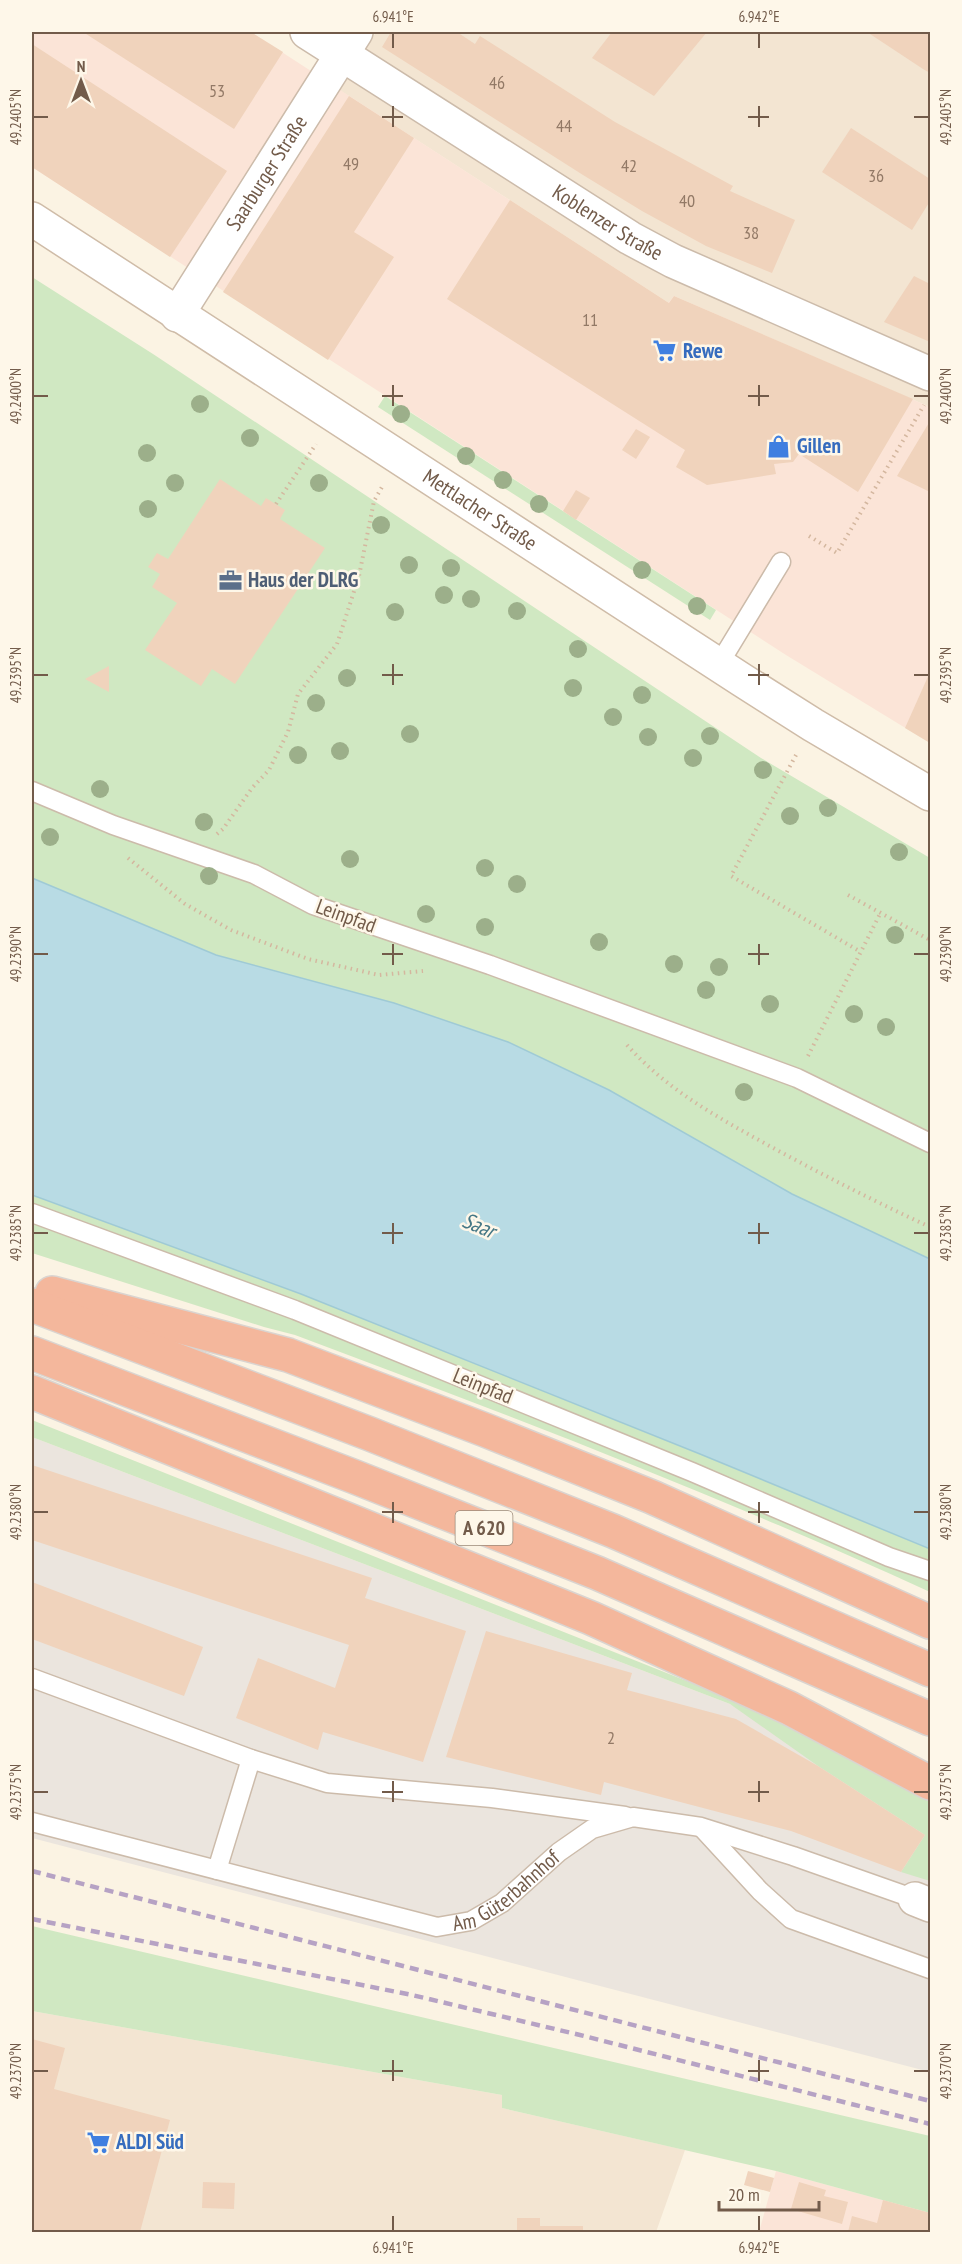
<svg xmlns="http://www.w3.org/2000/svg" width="962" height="2264" font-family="'PT Sans Narrow',sans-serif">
<rect width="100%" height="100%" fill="#fbf3e3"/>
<!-- residential -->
<g fill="#f3e5d2">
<path d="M376 32H930V407L674 296 669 303 349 96 339 90Z"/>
<path d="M32 2011 502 2095V2108L685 2150 656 2232H32Z"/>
</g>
<!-- commercial -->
<g fill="#fbe4d7">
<path d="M32 32H251L668 303 674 296 930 407V743L786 655 32 167Z"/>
<path d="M776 2171 930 2213V2232H759Z"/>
</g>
<!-- industrial -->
<path fill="#ebe5de" d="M32 1437 730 1704 930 1802V2072L32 1838Z"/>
<!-- green -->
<g fill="#d0e8c2">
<path d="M32 277 153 354 761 758 930 858V1259L792 1194 609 1090 508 1042 394 1003 216 955 32 878Z"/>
<path d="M385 396 716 610 710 620 378 407Z"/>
<path d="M32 1195 301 1294 700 1454 930 1549V1592C723 1497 509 1415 295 1335L264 1327 32 1253Z"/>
<path d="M32 1420 752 1707 930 1802V1881L901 1872 925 1835 818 1766 730 1704 32 1437Z"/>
<path d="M32 1926 930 2136V2213L776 2171 502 2108V2095L32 2011Z"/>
</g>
<!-- water -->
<path fill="#b8dbe4" stroke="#9fcad5" stroke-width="1.5" d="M32 878 216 955 394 1003 508 1042 609 1090 792 1194 930 1259V1549L700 1454 301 1294 32 1195Z"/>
<!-- building -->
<g fill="#f0d3bc">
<path d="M83 32H251L283 52 234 129Z"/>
<path d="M391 32H462L460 34 475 44 480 36 615 122 733 186 730 191 795 220 772 273 706 246 642 211 583 175 382 47Z"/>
<path d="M612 32H707L654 96 592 58Z"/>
<path d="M867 32H930V73L923 69Z"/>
<path d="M32 44 227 171 170 257 32 167Z"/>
<path d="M349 96 414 138 354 232 394 257 328 360 223 292Z"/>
<path d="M851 128 930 179V201L912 230 822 172Z"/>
<path d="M510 200 669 303 674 296 913 399 858 492 799 454 793 462 774 464 776 474 707 485 676 467 685 450 447 299Z"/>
<path d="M914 276 930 284V342L884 322Z"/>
<path d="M930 421V492L897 476Z"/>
<path d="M636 429 650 437 636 459 622 450Z"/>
<path d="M220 479 261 506 266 498 285 510 280 519 325 548 235 684 212 669 201 686 145 650 177 603 152 587 160 574 148 567 157 553 168 559Z"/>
<path d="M576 490 590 498 576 520 563 511Z"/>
<path d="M109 666V692L85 679Z"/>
<path d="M930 672V743L905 728Z"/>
<path d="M32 1465 372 1578 365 1598 466 1631 423 1762 323 1732 318 1750 236 1718 258 1658 335 1688 349 1645 32 1540Z"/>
<path d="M32 1582 203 1647 184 1696 32 1639Z"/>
<path d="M486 1631 632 1673 627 1690 736 1719 818 1766 925 1835 901 1872 791 1831 604 1782 601 1795 446 1757Z"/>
<path d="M32 2039 65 2048 54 2089 170 2120 140 2232H32Z"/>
<path d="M748 2171 774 2178 770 2192 744 2185Z"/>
<path d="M203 2182 235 2183 234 2209 202 2208Z"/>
<path d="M799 2182 826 2190 824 2196 848 2202 842 2224 791 2209Z"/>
<path d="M883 2200 930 2213V2232H848L852 2216 877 2223Z"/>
<path d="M517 2218H540V2226H583V2232H517Z"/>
</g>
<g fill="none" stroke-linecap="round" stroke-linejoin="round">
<defs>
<g id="lane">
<path d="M719 664 781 562"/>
<path d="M32 791 113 825 254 874 313 905 490 965 797 1078 930 1143"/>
<path d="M32 1213 295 1310 692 1472 889 1557 930 1571"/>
<path d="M32 1678 251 1759 327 1783 492 1798 625 1816"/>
<path id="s1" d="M32 1822 437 1927 471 1921 502 1903 559 1852 592 1829 633 1817 701 1827 793 1856 915 1899"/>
<path d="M702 1828 760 1891 791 1919 930 1969"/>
<path d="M217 1870 251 1759"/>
</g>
<g id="street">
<path id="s2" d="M307 32 630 238 673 261 930 374"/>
<path id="s3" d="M177 315 356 32"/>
<path d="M915 1899 930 1905"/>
</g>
<g id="secondary">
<path id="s4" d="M32 219 742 680 813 725 930 794"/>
</g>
<g id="highway">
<path d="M52 1293 288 1355 485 1430 652 1497 930 1622"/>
<path d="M32 1305 370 1434 613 1531 930 1670"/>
<path d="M32 1353 355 1477 597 1573 930 1719"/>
<path d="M32 1392 591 1618 789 1708 930 1783"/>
</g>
</defs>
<!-- lane casing -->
<use href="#lane" stroke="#cba" stroke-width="21"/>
<!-- street casing -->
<use href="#street" stroke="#cba" stroke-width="36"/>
<!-- secondary casing -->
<use href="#secondary" stroke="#cfbca8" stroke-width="36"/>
<!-- highway casing -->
<use href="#highway" stroke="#dad4d0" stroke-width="36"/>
<!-- path -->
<g stroke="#d4b79f" stroke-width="4" stroke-dasharray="1.5 4.5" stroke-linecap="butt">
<path d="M276 504 316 444"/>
<path d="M809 536 837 553 924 405"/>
<path d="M796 755 731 876 861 952"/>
<path d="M217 834 223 829 252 788 269 770 288 732 298 694 337 644 359 576 374 501 382 487"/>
<path d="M128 858 185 904 231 930 308 959 379 975 423 971"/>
<path d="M848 895 930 940"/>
<path d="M627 1045C669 1092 721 1119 775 1149 827 1177 878 1203 930 1227"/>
<path d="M808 1056 880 914"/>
</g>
<!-- lane -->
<use href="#lane" stroke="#fff" stroke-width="18"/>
<!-- street -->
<use href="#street" stroke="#fff" stroke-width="33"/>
<!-- secondary -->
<use href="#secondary" stroke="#fff" stroke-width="33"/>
<!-- highway -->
<use href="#highway" stroke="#f4b79c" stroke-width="33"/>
<!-- rail -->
<g stroke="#b6a2c4" stroke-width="4.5" stroke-dasharray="9 6" stroke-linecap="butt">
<path d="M32 1871 930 2101"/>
<path d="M32 1919 412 1995 580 2035 930 2124"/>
</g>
</g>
<!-- trees -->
<g fill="#9caf8a">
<circle cx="200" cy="404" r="9"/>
<circle cx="401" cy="414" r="9"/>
<circle cx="250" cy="438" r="9"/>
<circle cx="147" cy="453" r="9"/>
<circle cx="466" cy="456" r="9"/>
<circle cx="503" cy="480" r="9"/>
<circle cx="175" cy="483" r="9"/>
<circle cx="319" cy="483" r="9"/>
<circle cx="539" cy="504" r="9"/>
<circle cx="148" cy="509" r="9"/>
<circle cx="381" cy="525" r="9"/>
<circle cx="409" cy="565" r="9"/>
<circle cx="451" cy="568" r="9"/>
<circle cx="642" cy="570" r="9"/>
<circle cx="444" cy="595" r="9"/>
<circle cx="471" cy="599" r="9"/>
<circle cx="697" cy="606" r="9"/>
<circle cx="517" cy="611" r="9"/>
<circle cx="395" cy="612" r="9"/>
<circle cx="578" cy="649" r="9"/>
<circle cx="347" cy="678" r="9"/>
<circle cx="573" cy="688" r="9"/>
<circle cx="642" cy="695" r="9"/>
<circle cx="316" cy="703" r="9"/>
<circle cx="613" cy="717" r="9"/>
<circle cx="410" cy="734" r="9"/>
<circle cx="710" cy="736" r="9"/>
<circle cx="648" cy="737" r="9"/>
<circle cx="340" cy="751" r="9"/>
<circle cx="298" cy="755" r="9"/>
<circle cx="693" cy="758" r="9"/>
<circle cx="763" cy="770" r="9"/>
<circle cx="100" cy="789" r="9"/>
<circle cx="828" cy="808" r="9"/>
<circle cx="790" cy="816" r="9"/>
<circle cx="204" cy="822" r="9"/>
<circle cx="50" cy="837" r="9"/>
<circle cx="899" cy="852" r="9"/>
<circle cx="350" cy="859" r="9"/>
<circle cx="485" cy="868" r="9"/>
<circle cx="209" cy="876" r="9"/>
<circle cx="517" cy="884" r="9"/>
<circle cx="426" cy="914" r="9"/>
<circle cx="485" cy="927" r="9"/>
<circle cx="895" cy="935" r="9"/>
<circle cx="599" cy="942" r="9"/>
<circle cx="674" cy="964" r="9"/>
<circle cx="719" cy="967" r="9"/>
<circle cx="706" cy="990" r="9"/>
<circle cx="770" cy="1004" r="9"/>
<circle cx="854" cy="1014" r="9"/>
<circle cx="886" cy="1027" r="9"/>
<circle cx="744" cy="1092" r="9"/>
</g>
<!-- ticks -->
<path fill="none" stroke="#725b4a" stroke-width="2" d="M393 33V48M759 33V48M393 106V127M759 106V127M33 117H48M382 117H403M748 117H769M914 117H929M393 385V406M759 385V406M33 396H48M382 396H403M748 396H769M914 396H929M393 664V685M759 664V685M33 675H48M382 675H403M748 675H769M914 675H929M393 944V965M759 944V965M33 954H48M382 954H403M748 954H769M914 954H929M393 1223V1244M759 1223V1244M33 1233H48M382 1233H403M748 1233H769M914 1233H929M393 1502V1523M759 1502V1523M33 1512H48M382 1512H403M748 1512H769M914 1512H929M393 1781V1802M759 1781V1802M33 1792H48M382 1792H403M748 1792H769M914 1792H929M393 2060V2081M759 2060V2081M33 2071H48M382 2071H403M748 2071H769M914 2071H929M393 2216V2231M759 2216V2231"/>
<!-- icons -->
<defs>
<symbol id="supermarket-bare" viewBox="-9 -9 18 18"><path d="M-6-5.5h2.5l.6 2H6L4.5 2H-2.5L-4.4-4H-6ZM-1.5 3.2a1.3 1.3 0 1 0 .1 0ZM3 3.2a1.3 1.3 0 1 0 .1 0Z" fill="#3f7fe0" stroke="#fef7e9" stroke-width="2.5" paint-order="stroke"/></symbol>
<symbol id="shop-bare" viewBox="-9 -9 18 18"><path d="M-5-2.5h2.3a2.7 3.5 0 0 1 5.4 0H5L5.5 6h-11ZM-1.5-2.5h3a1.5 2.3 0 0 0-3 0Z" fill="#3f7fe0" stroke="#fef7e9" stroke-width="2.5" paint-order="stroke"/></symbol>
<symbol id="office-bare" viewBox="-9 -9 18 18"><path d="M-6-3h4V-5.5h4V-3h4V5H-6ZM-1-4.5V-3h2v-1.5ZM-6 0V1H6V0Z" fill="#5c6f8a" stroke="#fef7e9" stroke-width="2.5" paint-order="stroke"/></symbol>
</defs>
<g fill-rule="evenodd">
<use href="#supermarket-bare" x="648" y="334" width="33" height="33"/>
<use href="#shop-bare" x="762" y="430" width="33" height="33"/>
<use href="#office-bare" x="214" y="564" width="33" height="33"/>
<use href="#supermarket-bare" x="82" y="2126" width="33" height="33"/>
</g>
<g text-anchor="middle" stroke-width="5" stroke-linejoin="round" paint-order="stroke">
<!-- number labels -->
<g font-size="18" fill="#927966">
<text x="497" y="89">46</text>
<text x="217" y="97">53</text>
<text x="564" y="132">44</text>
<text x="351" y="170">49</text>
<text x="629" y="172">42</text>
<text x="876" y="182">36</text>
<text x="687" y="207">40</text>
<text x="751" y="239">38</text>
<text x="590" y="326">11</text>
<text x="611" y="1744">2</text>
</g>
<!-- shield labels -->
<rect fill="#fef7e9" stroke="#9c8a7a" stroke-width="1.5" x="455.5" y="1511" width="57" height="34" rx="4.5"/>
<g font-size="20" font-weight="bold" fill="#725b4a">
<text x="484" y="1535">A 620</text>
</g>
<!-- street labels -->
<g font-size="21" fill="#725b4a" stroke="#fef7e9">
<text dy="7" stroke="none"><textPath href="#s3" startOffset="168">Saarburger Straße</textPath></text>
<text dy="7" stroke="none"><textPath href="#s2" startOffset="356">Koblenzer Straße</textPath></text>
<text dy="7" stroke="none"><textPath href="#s4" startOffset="534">Mettlacher Straße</textPath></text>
<text transform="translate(346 916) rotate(20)" y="7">Leinpfad</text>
<text transform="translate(483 1386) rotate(22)" y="7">Leinpfad</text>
<text dy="7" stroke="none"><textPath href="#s1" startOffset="498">Am Güterbahnhof</textPath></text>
</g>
<!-- shop labels -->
<g font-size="21" font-weight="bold" fill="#366cbe" stroke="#fef7e9" text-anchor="start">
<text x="683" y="358">Rewe</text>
<text x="797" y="453">Gillen</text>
<text x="116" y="2149">ALDI Süd</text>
</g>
<!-- service labels -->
<g font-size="21" font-weight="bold" fill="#4e5e75" stroke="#fef7e9" text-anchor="start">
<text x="248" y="587">Haus der DLRG</text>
</g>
<!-- water labels -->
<g font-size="22" font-style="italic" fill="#457785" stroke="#fef7e9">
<text transform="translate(479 1225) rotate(23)" y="8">Saar</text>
</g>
</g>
<!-- border -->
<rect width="962" height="2264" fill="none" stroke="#fef7e9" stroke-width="66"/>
<!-- north arrow -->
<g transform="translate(81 81)" stroke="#fef7e9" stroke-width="4.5" paint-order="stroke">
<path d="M0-4.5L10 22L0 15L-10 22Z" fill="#725b4a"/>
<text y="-9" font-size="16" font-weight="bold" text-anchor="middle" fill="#725b4a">N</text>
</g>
<!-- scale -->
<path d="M719 2201v9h100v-9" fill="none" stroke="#725b4a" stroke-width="3"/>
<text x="728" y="2201" font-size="18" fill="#725b4a" stroke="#fef7e9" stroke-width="4.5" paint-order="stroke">20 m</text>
<rect x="33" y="33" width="896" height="2198" fill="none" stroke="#725b4a" stroke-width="2"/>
<g font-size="15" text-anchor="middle" fill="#725b4a">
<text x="393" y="22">6.941°E</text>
<text x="759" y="22">6.942°E</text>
<text transform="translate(16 117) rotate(-90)" y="5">49.2405°N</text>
<text transform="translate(946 117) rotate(-90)" y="5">49.2405°N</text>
<text transform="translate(16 396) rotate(-90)" y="5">49.2400°N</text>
<text transform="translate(946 396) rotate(-90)" y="5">49.2400°N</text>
<text transform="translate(16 675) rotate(-90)" y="5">49.2395°N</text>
<text transform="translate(946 675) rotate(-90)" y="5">49.2395°N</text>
<text transform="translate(16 954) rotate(-90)" y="5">49.2390°N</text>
<text transform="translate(946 954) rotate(-90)" y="5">49.2390°N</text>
<text transform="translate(16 1233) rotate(-90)" y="5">49.2385°N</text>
<text transform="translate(946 1233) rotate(-90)" y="5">49.2385°N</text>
<text transform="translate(16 1512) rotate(-90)" y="5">49.2380°N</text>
<text transform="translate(946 1512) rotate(-90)" y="5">49.2380°N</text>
<text transform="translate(16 1792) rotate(-90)" y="5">49.2375°N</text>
<text transform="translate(946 1792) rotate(-90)" y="5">49.2375°N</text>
<text transform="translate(16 2071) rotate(-90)" y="5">49.2370°N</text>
<text transform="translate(946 2071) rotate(-90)" y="5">49.2370°N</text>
<text x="393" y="2253">6.941°E</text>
<text x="759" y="2253">6.942°E</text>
</g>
</svg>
